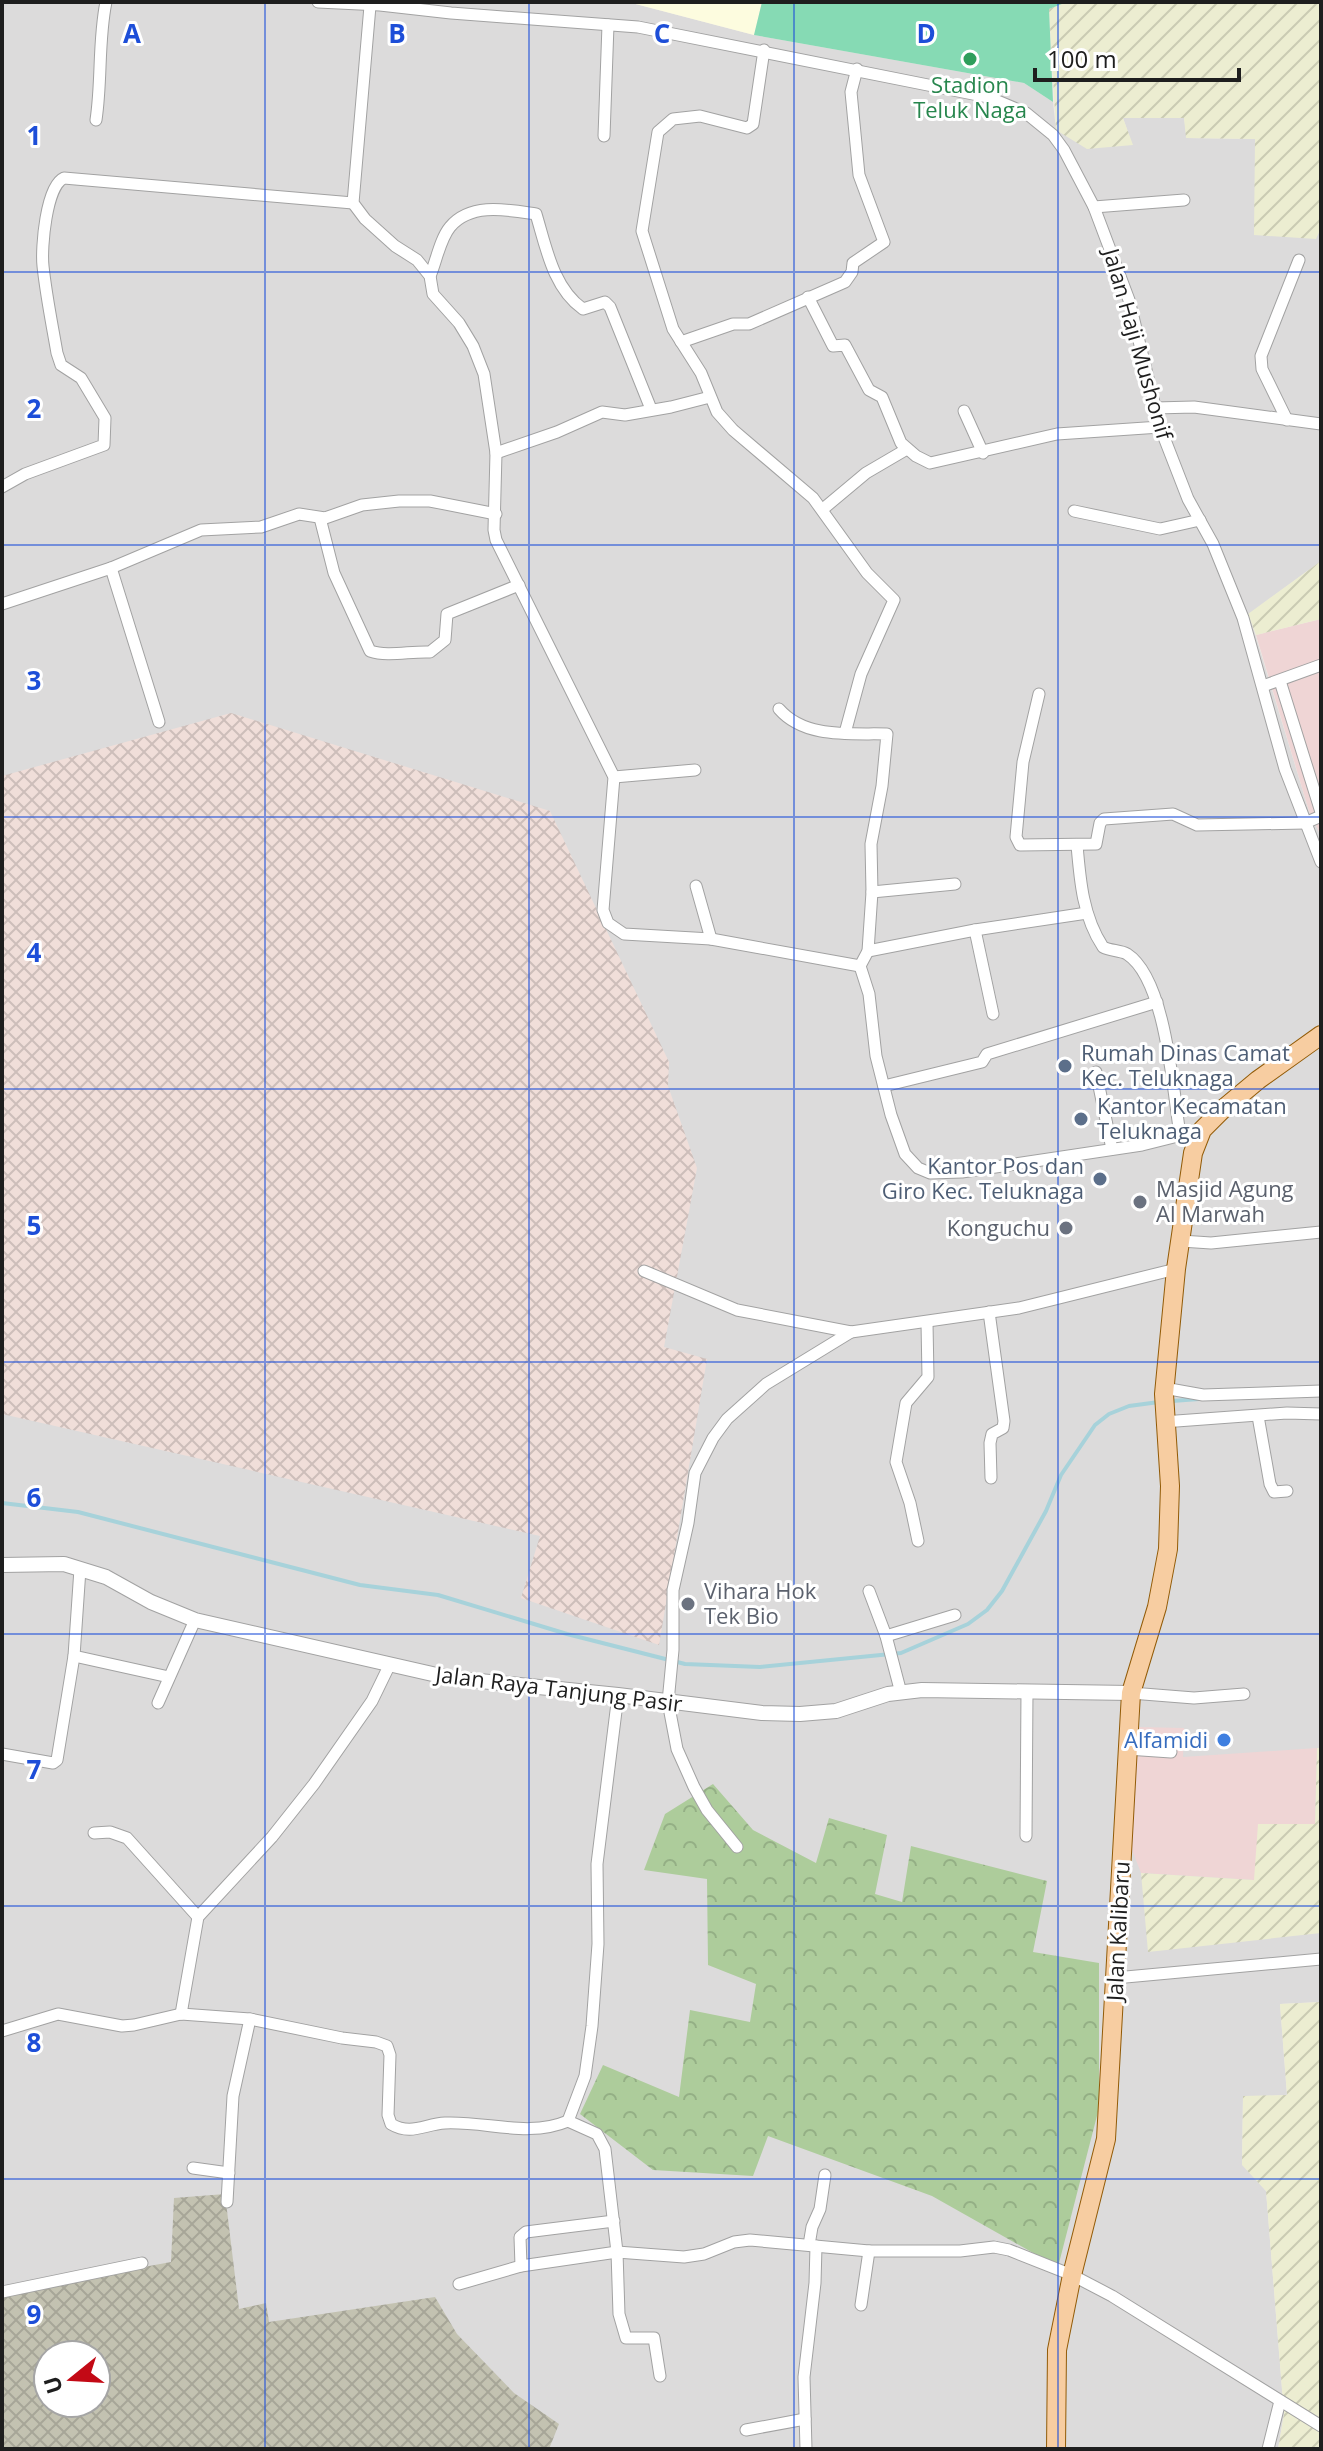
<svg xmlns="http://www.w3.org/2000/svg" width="1323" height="2451" font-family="'Open Sans',sans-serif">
<defs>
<pattern id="military-cross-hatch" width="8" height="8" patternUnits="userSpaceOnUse" patternTransform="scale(2)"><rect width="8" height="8" fill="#f0ded9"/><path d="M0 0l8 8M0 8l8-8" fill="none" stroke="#cdbeba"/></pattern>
<pattern id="construction-cross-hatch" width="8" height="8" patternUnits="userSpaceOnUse" patternTransform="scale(2)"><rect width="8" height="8" fill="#c3c2b1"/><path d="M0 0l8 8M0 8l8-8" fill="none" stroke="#a7a698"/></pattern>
<pattern id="farmland-furrows" width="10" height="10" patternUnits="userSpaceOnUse" patternTransform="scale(2)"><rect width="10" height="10" fill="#ecedd1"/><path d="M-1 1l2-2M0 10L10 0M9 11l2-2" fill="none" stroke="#cacbb3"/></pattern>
<pattern id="forest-crowns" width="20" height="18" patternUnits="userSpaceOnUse" patternTransform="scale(2)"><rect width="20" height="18" fill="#adcc9b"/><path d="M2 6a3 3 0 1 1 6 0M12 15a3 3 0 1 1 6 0" fill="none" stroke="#94af85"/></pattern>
</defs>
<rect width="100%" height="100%" fill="#efebe5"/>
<!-- residential -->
<path fill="#dcdbdb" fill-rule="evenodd" d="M2 2H628L754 35 1024 83 1053 102 1056 130 1132 144 1123 118H1184L1187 138 1256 139 1315 239 1321 228V561L1249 614 1309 811 1321 836V2002L1280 2004 1287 2095 1243 2097 1242 2164 1266 2191 1284 2414 1278 2449H2ZM48 2355H96V2403H48Z"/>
<!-- commercial -->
<g fill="#efd5d5">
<path d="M1321 619V836L1309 811 1256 635Z"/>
<path d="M1137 1727 1184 1728 1183 1757 1317 1748 1315 1824 1254 1880 1141 1873 1129 1842Z"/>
</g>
<!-- education -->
<path fill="#fdfcdf" d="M628 2H762L754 35Z"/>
<!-- military -->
<path fill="url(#military-cross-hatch)" d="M231 713 550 811 669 1062 668 1086 697 1168 664 1347 707 1359 659 1645 521 1598 540 1536 2 1414V776Z"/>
<!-- construction -->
<path fill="url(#construction-cross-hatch)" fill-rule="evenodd" d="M225 2194 239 2309 266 2303 269 2322 435 2297 457 2334 514 2393 559 2424 549 2449H2V2293L171 2262 174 2198ZM48 2355H96V2403H48Z"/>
<!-- farmland -->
<g fill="url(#farmland-furrows)">
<path d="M1067 2H1321V228L1316 239 1254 235 1255 139 1186 138 1184 118H1123L1133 145 1087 149 1056 130 1049 9Z"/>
<path d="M1321 561V619L1256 635 1248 614Z"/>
<path d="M1317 1748H1321V1933L1148 1952 1141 1873 1254 1880 1258 1824H1315Z"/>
<path d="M1321 2002V2445L1319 2449H1278L1284 2414 1266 2191 1242 2165 1243 2096 1287 2095 1280 2004Z"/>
</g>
<!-- forest -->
<path fill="url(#forest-crowns)" d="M713 1784 753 1830 816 1863 829 1818 887 1835 875 1894 902 1902 911 1846 1047 1881 1033 1952 1099 1963V2108L1058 2267 932 2196 768 2136 753 2176 653 2170 580 2114 603 2065 679 2097 690 2010 750 2022 756 1984 708 1965 707 1879 644 1870 665 1814Z"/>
<!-- pitch -->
<path fill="#86dab4" d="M762 2H1067L1049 9 1053 102 1024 83 754 35Z"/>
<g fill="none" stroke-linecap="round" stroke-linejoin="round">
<!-- stream -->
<g stroke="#a7d2da" stroke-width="4">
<path d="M1172 1401 1199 1399"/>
<path d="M2 1503 78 1512 360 1585 438 1595 567 1634 685 1664 760 1667 901 1653 968 1624 987 1610 1002 1591 1046 1511 1061 1475 1095 1425 1109 1414 1129 1406 1159 1402"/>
</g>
<defs>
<g id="minor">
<path d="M318 2 380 5 451 13 638 27 988 97 1026 113 1053 135 1064 150 1094 207 1129 300 1160 427 1188 499 1213 544 1243 618 1285 769 1321 862"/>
<path d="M370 6 353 203 365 219 395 246 417 260 430 276 433 294 459 323 473 346 484 374 496 453 494 530 496 540 614 777 603 910 608 923 624 934 711 939 860 966"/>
<path d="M764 50 753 124 747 128 700 116 673 119 658 132 642 231 673 329 701 373 717 412 733 430 813 498 867 573 894 600 861 674 845 733"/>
<path d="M96 120C102 80 98 41 106 2"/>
<path d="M604 136 608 25"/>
<path d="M1094 207 1184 200"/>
<path d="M430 276C436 262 440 239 450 227 471 202 508 210 536 214 546 247 553 288 583 309L605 302 610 307 651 409"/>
<path d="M808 297 833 346 845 345 869 390 882 397 901 443 916 456 930 463 1057 434 1160 427"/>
<path d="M681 342 733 324H749L845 282 852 272 853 263 884 242 859 175 851 92 857 69"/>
<path d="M1155 408 1194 407 1321 424"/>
<path d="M964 411 983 453"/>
<path d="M1287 420 1262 369 1261 356 1299 260"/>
<path d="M496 453 557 432 602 412 625 415 671 407 710 397"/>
<path d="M2 487 25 474 104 445 105 418 81 378 61 365 57 353C52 324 46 295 43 266 41 248 46 186 64 178L353 203"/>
<path d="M823 509 866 473 907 449"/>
<path d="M1074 511 1160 529 1200 520"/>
<path d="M320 518 334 573 370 651C388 657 410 651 430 652L445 640 447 614 519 585"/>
<path d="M111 568 159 722"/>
<path d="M2 604 111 568 201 530 261 527 299 514 325 518 362 505 399 501H430L496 514"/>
<path d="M1280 681 1321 812"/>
<path d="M1263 686 1321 665"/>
<path d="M1039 694 1023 762 1016 837 1020 845 1096 844 1100 823 1104 819 1173 814 1197 825 1305 823 1321 816"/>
<path d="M779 709C805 739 851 733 887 734L882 786 871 844 872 892 868 951 860 966 869 994 876 1056 891 1115 905 1154 918 1168 930 1173 962 1172 1142 1145 1202 1130"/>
<path d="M614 777 695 770"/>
<path d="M1077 845C1080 881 1083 917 1103 947 1110 951 1120 950 1127 954 1166 979 1173 1091 1180 1135"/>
<path d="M696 886 711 939"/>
<path d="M872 892 955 884"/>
<path d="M975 930 993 1014"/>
<path d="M868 951 975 930 1087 913"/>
<path d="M1096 1072 1112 1149"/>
<path d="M884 1086 982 1062 987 1054 1157 1002"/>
<path d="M1181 1241 1211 1243 1321 1232"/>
<path d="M644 1271 737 1310 851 1332 1019 1308 1176 1269"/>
<path d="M989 1312 1004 1421 1003 1428 992 1434 990 1443 991 1478"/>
<path d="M1164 1388 1203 1395 1321 1391"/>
<path d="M1258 1416 1270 1484 1274 1492 1287 1491"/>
<path d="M1163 1422 1287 1413 1321 1414"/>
<path d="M918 1541 910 1503 896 1462 906 1403 928 1377 927 1323"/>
<path d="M869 1591 886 1636 901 1693"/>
<path d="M886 1636 955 1615"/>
<path d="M74 1656 169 1677"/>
<path d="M1131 1693 1194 1698 1244 1694"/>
<path d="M618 1695 597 1864 598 1944 592 2026 585 2076 568 2121 597 2134 605 2149 617 2252 619 2314 626 2338H654L660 2376"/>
<path d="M158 1703 195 1620"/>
<path d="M1127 1749 1171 1752"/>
<path d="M2 1754 53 1763 57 1760 74 1656 80 1569"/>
<path d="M94 1833 110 1832 127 1838 198 1917"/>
<path d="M1026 1836 1027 1691"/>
<path d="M737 1847 707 1810 694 1787 677 1749 668 1702 673 1650V1590L688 1523 695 1473 713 1438 727 1419 766 1384 851 1332"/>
<path d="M1115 1978 1321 1959"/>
<path d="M181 2014 198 1917 272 1837 314 1784 372 1701 390 1664"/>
<path d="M2 2031 58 2014 122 2026 134 2025 181 2014 250 2019 342 2038 376 2042 387 2046 390 2055 388 2115 391 2124C411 2136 425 2124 445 2123 487 2121 528 2138 568 2121"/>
<path d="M193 2168 229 2173"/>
<path d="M227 2202 233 2096 250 2019"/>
<path d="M809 2245 812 2227 820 2209 825 2175"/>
<path d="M521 2266 520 2237 526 2232 614 2221"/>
<path d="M459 2284 521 2266 617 2252 684 2257 704 2254 734 2242 750 2240 869 2251H960L994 2247 1009 2250 1072 2275 1112 2296 1321 2426"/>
<path d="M2 2292 142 2263"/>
<path d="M861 2305 869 2251"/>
<path d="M746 2430 805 2419"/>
<path d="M806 2449 804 2377 815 2283 816 2246"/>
<path d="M1268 2449 1280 2401"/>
</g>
<path id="tertiary" d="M2 1565 64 1564 106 1577 151 1602 195 1620 450 1678 618 1695 762 1713 800 1714 836 1711 888 1694 922 1690 1131 1693"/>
<path id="primary" d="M1056 2449 1057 2350 1072 2275 1106 2139 1131 1693 1157 1607 1168 1549 1170 1486 1164 1394 1176 1269 1193 1153 1202 1130 1222 1110 1258 1080 1321 1035"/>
</defs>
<!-- minor casing -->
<use href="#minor" stroke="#a2a2a2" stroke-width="13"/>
<!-- tertiary casing -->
<use href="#tertiary" stroke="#a2a2a2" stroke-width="16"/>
<!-- primary casing -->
<use href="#primary" stroke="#925b07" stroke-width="20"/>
<!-- minor -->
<use href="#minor" stroke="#fff" stroke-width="11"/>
<!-- tertiary -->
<use href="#tertiary" stroke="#fff" stroke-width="14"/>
<!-- primary -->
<use href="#primary" stroke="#f7cda1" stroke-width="18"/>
</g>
<!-- grid -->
<path fill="none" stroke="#1d4ed8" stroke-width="2" stroke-opacity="0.55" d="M265 2V2449M529 2V2449M794 2V2449M1058 2V2449M2 272H1321M2 545H1321M2 817H1321M2 1089H1321M2 1362H1321M2 1634H1321M2 1906H1321M2 2179H1321"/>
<!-- markers -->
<circle fill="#2e9e5b" stroke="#fff" stroke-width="3" cx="970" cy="59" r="8"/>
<g fill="#5c6f8a" stroke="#fff" stroke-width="3">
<circle cx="1065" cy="1066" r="8"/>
<circle cx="1081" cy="1119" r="8"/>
<circle cx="1100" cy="1179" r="8"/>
</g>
<g fill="#6b7280" stroke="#fff" stroke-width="3">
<circle cx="1140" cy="1202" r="8"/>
<circle cx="1066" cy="1228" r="8"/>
<circle cx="688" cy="1604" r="8"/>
</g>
<circle fill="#3f7fe0" stroke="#fff" stroke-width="3" cx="1224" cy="1740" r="8"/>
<g text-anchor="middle" stroke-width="6" stroke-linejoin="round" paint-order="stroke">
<!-- leisure labels -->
<g font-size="22" fill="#27864d" stroke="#fff">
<text x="970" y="93">Stadion<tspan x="970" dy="25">Teluk Naga</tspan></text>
</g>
<!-- street labels -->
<g font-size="22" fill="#1e1e1e" stroke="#fff">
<text transform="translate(1138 344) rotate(74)" y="8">Jalan Haji Mushonif</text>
<text transform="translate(559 1689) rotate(7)" y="8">Jalan Raya Tanjung Pasir</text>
<text transform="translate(1118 1931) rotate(-87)" y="8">Jalan Kalibaru</text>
</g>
<!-- service labels -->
<g font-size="22" fill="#4e5e75" stroke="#fff" text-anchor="start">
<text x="1081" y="1061">Rumah Dinas Camat<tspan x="1081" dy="25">Kec. Teluknaga</tspan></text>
<text x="1097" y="1114">Kantor Kecamatan<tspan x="1097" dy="25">Teluknaga</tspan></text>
<text x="1084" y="1174" text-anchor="end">Kantor Pos dan<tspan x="1084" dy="25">Giro Kec. Teluknaga</tspan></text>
</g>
<!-- worship labels -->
<g font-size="22" fill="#5b616d" stroke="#fff" text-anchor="start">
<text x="1156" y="1197">Masjid Agung<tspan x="1156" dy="25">Al Marwah</tspan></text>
<text x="1050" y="1236" text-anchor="end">Konguchu</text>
<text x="704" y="1599">Vihara Hok<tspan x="704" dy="25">Tek Bio</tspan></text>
</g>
<!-- shop labels -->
<g font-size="22" fill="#366cbe" stroke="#fff" text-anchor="end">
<text x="1208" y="1748">Alfamidi</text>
</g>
</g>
<g font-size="26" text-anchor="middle" font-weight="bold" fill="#1d4ed8" stroke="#fff" stroke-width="6" stroke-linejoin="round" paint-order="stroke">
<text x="132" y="43">A</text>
<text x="397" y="43">B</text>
<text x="662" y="43">C</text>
<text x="926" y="43">D</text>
<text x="34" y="145">1</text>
<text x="34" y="418">2</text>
<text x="34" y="690">3</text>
<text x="34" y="962">4</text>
<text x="34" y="1235">5</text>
<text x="34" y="1507">6</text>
<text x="34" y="1779">7</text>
<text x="34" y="2052">8</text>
<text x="34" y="2324">9</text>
</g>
<!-- border -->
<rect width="1323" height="2451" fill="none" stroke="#1e1e1e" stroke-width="8"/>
<!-- north arrow -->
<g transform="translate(72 2379) rotate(252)"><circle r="38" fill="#ffffff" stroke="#a5a5a5" stroke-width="2"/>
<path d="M0-6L14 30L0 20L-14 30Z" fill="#c30915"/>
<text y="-12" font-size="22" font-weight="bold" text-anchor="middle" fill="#1e1e1e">U</text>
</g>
<!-- scale -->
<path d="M1035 68v12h204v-12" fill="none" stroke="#1e1e1e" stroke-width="4"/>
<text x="1047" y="68" font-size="24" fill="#1e1e1e" stroke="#ffffff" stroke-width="6" paint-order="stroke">100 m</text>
</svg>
